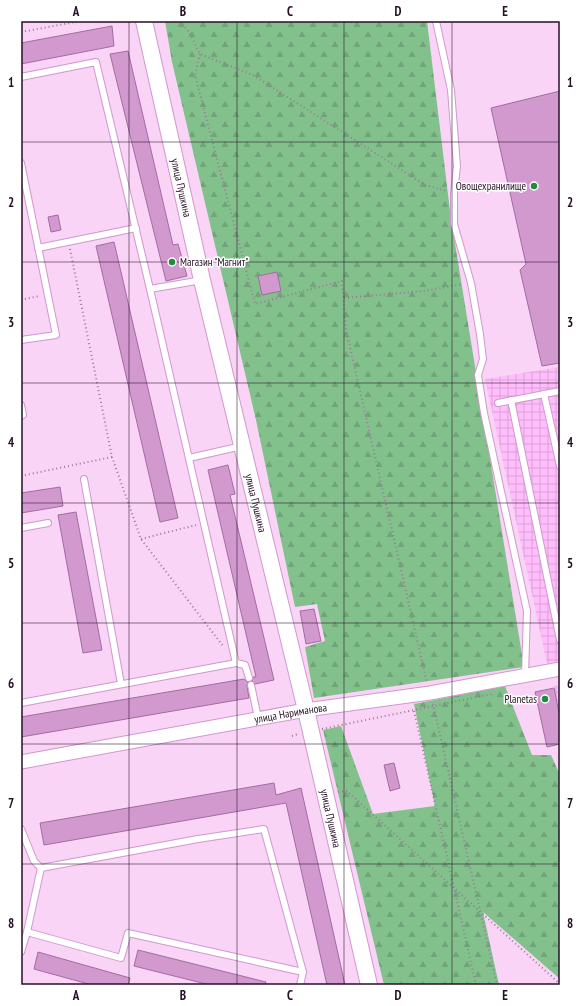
<svg xmlns="http://www.w3.org/2000/svg" width="581" height="1006" font-family="'PT Sans Narrow',sans-serif">
<defs>
<pattern id="industrial-grid" width="8" height="8" patternUnits="userSpaceOnUse"><rect width="8" height="8" fill="#ffbdfb"/><path d="M0 4h8M4 0v8" fill="none" stroke="#daa1d7"/></pattern>
<pattern id="forest-firs" width="22" height="20" patternUnits="userSpaceOnUse"><rect width="22" height="20" fill="#82c08c"/><path d="M5 1l3.5 6h-7zM16 11l3.5 6h-7z" fill="#70a479"/></pattern>
</defs>
<rect width="100%" height="100%" fill="#f9d4f6"/>
<!-- industrial -->
<g fill="url(#industrial-grid)">
<path d="M560 367V661L547 663 485 379Z"/>
<path d="M560 685V716L553 686Z"/>
</g>
<!-- forest -->
<g fill="url(#forest-firs)">
<path d="M165 21H427L451 219 524 667 314 698 305 647 325 641 317 604 295 607 256 420 172 62Z"/>
<path d="M505 686 532 755H551L560 775V979L483 912 499 985H384L323 730 341 726 373 814 435 806 414 704Z"/>
</g>
<!-- building -->
<g fill="#d299cf" stroke="#a26c9f">
<path d="M112 26 114 46 21 64V43Z"/>
<path d="M128 51 173 245 178 244 187 276 166 281 110 54Z"/>
<path d="M560 91V363L542 366 520 270 526 264 491 108Z"/>
<path d="M58 215 61 230 51 232 48 217Z"/>
<path d="M114 242 178 518 160 522 96 246Z"/>
<path d="M277 272 281 291 262 295 258 276Z"/>
<path d="M228 465 235 494 230 495 274 680 255 684 252 681 253 677H256L208 470Z"/>
<path d="M60 487 63 506 21 513V493Z"/>
<path d="M76 512 102 650 83 653 58 515Z"/>
<path d="M314 609 321 641 306 644 300 611Z"/>
<path d="M244 679 248 682 247 686 249 698 21 737V717Z"/>
<path d="M554 688 560 718V744L547 747 535 692Z"/>
<path d="M394 763 400 788 390 791 384 765Z"/>
<path d="M274 783 276 795 301 788 345 985H327L286 803 44 845 40 823Z"/>
<path d="M138 950 266 982 265 985H210L134 966Z"/>
<path d="M38 952 130 978 128 985H92L34 969Z"/>
</g>
<g fill="none" stroke-linecap="round" stroke-linejoin="round">
<defs>
<g id="service">
<path d="M436 21 451 90 457 166 454 194V224L471 283 480 334 483 359 478 375 484 413 527 611 525 675"/>
<path d="M21 77 96 62 150 289"/>
<path d="M21 163 56 335 21 340"/>
<path d="M38 248 136 228"/>
<path d="M202 280 150 289 236 663 245 665 249 678"/>
<path d="M544 394 560 466"/>
<path d="M511 400 560 640"/>
<path d="M498 403 560 391"/>
<path d="M21 405 23 415 21 416"/>
<path d="M189 458 242 446"/>
<path d="M84 479 121 684"/>
<path d="M21 528 48 523"/>
<path d="M251 685 258 718"/>
<path d="M21 703 236 663"/>
<path d="M21 829 34 861 41 868 198 839 264 829 303 972 300 985"/>
<path d="M27 932 41 868"/>
<path d="M21 952 27 932 121 958 128 933 303 972"/>
</g>
<g id="minor">
<path id="s1" d="M21 762 306 710 430 693 560 669"/>
</g>
<g id="tertiary">
<path id="s2" d="M144 21 202 280 306 710 369 985"/>
</g>
</defs>
<!-- service casing -->
<use href="#service" stroke="#d197ce" stroke-width="8"/>
<!-- minor casing -->
<use href="#minor" stroke="#d197ce" stroke-width="15"/>
<!-- tertiary casing -->
<use href="#tertiary" stroke="#d197ce" stroke-width="18"/>
<!-- path -->
<g stroke="#987a96" stroke-width="2" stroke-dasharray="1 3" stroke-linecap="butt">
<path d="M180 21 189 32 200 54 253 75 425 185 447 191"/>
<path d="M21 32 81 21"/>
<path d="M200 54 195 75 255 304 342 281 346 330 427 683"/>
<path d="M70 249 112 457 141 539 223 646"/>
<path d="M344 298 424 291 463 284"/>
<path d="M21 300 39 296"/>
<path d="M21 476 112 457"/>
<path d="M141 539 196 525"/>
<path d="M433 704 497 985"/>
<path d="M414 711 476 985"/>
<path d="M322 729 492 694"/>
<path d="M292 736 298 734"/>
<path d="M338 792 347 791 560 984"/>
</g>
<!-- service -->
<use href="#service" stroke="#fff" stroke-width="6"/>
<!-- minor -->
<use href="#minor" stroke="#fff" stroke-width="13"/>
<!-- tertiary -->
<use href="#tertiary" stroke="#fff" stroke-width="16"/>
</g>
<!-- grid -->
<path fill="none" stroke="#261025" stroke-width="1" stroke-opacity="0.55" d="M129 21V985M237 21V985M344 21V985M452 21V985M21 142H560M21 262H560M21 383H560M21 503H560M21 623H560M21 744H560M21 864H560"/>
<!-- markers -->
<g fill="#238b41" stroke="#fff" stroke-width="1.5">
<circle cx="534" cy="186" r="4"/>
<circle cx="172" cy="262" r="4"/>
<circle cx="545" cy="699" r="4"/>
</g>
<g text-anchor="middle" stroke-width="3" stroke-linejoin="round" paint-order="stroke">
<!-- poi labels -->
<g font-size="11" fill="#261025" stroke="#fff" text-anchor="end">
<text x="526" y="190">Овощехранилище</text>
<text x="180" y="266" text-anchor="start">Магазин "Магнит"</text>
<text x="537" y="703">Planetas</text>
</g>
<!-- street labels -->
<g font-size="11" fill="#261025" stroke="#fff">
<text dy="4" stroke="none"><textPath href="#s2" startOffset="171">улица Пушкина</textPath></text>
<text dy="4" stroke="none"><textPath href="#s2" startOffset="495">улица Пушкина</textPath></text>
<text dy="4" stroke="none"><textPath href="#s1" startOffset="274">улица Нариманова</textPath></text>
<text dy="4" stroke="none"><textPath href="#s2" startOffset="819">улица Пушкина</textPath></text>
</g>
</g>
<!-- border -->
<rect width="581" height="1006" fill="none" stroke="#ffffff" stroke-width="44"/>
<rect x="22" y="22" width="537" height="962" fill="none" stroke="#261025" stroke-width="1.5"/>
<g font-size="13" text-anchor="middle" font-weight="bold" fill="#261025">
<text x="76" y="16">A</text>
<text x="183" y="16">B</text>
<text x="290" y="16">C</text>
<text x="398" y="16">D</text>
<text x="505" y="16">E</text>
<text x="11" y="87">1</text>
<text x="570" y="87">1</text>
<text x="11" y="207">2</text>
<text x="570" y="207">2</text>
<text x="11" y="327">3</text>
<text x="570" y="327">3</text>
<text x="11" y="447">4</text>
<text x="570" y="447">4</text>
<text x="11" y="568">5</text>
<text x="570" y="568">5</text>
<text x="11" y="688">6</text>
<text x="570" y="688">6</text>
<text x="11" y="808">7</text>
<text x="570" y="808">7</text>
<text x="11" y="928">8</text>
<text x="570" y="928">8</text>
<text x="76" y="1000">A</text>
<text x="183" y="1000">B</text>
<text x="290" y="1000">C</text>
<text x="398" y="1000">D</text>
<text x="505" y="1000">E</text>
</g>
</svg>
